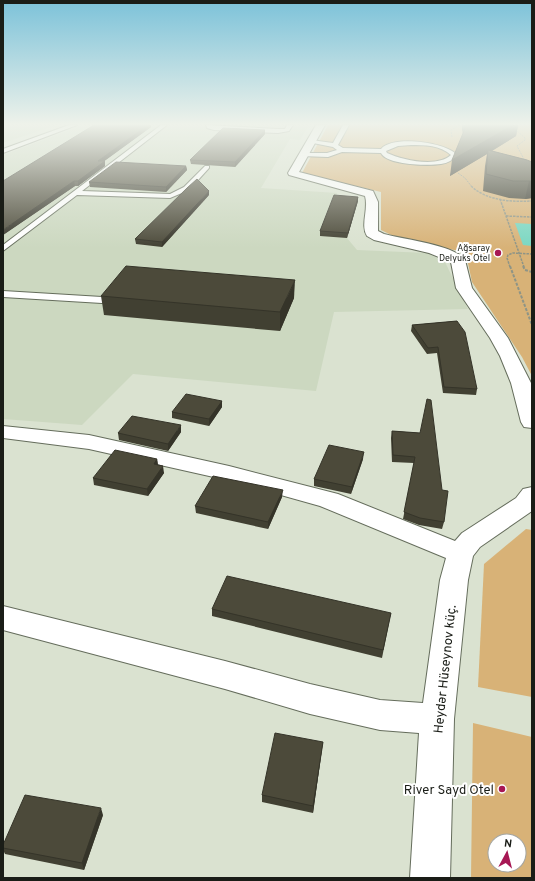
<svg xmlns="http://www.w3.org/2000/svg" width="535" height="881" font-family="Overpass,sans-serif">
<rect width="100%" height="100%" fill="#dae2d0"/>
<!-- built -->
<g fill="#ccd8c0">
<path d="M3 125H57L3 143Z"/>
<path d="M83 125H309L300 140 290 139 261 188 337 193 335 200 358 201 347 238 357 250 427 253 445 262 468 309 334 312 316 391 133 374 82 425 3 419V155Z"/>
</g>
<!-- green -->
<g fill="#d8b277" fill-rule="evenodd">
<path d="M328 125H532V376L522 357 472 282 466 254 460 251C433 246 405 243 381 230V192L302 173Z"/>
<path d="M526 529 532 530V697L478 687 484 564Z"/>
<path d="M473 723 532 737V878H471ZM495 841H519V865H495Z"/>
</g>
<!-- water -->
<path fill="#7ad7c2" d="M515 223 532 224V246L523 245Z"/>
<g fill="none" stroke-linecap="round" stroke-linejoin="round">
<defs>
<g id="lane">
<path d="M69 125H77L3 153V149Z"/>
<path d="M161 125H167L82 191 170 194 184 187 205 166H209V168L189 190 170 198 77 195 3 251V245Z"/>
<path d="M206 125 278 129H285L287 125H293L289 131 278 133 214 130 207 128Z"/>
<path d="M343 125H349L338 145 343 148 381 149C392 135 446 142 457 155 453 160 448 163 441 164 428 166 387 165 381 153L342 152 328 157 301 156V154L303 153H327L337 150 333 147 308 142 311 140 333 143ZM411 145C425 145 440 145 451 155 437 168 402 160 387 153L386 151 398 146Z"/>
<path d="M3 291 102 297 107 300 102 303 3 297Z"/>
</g>
<g id="street">
<path d="M316 125H325L299 172 373 191 378 202V231L384 234C402 239 455 245 465 260L472 288 508 338 531 383 532 428 524 427 521 422 511 383 500 356 490 338 456 288 451 262 429 253 374 240 367 236C360 225 369 209 365 196L289 175 288 173Z"/>
<path d="M3 426 89 435 229 466 338 494 455 541 462 533 516 498 523 489 532 487V511L480 547 473 556 468 580 454 719 450 878H410L419 733 380 730 310 714 225 689 3 630V606L225 661 310 684 380 700 423 703 440 580 446 558 320 506 227 480 89 449 3 438Z"/>
</g>
</defs>
<!-- lane casing -->
<use href="#lane" stroke="#656d5c" stroke-width="2"/>
<!-- street casing -->
<use href="#street" stroke="#656d5c" stroke-width="2"/>
<!-- path-far2 -->
<g stroke="#8e9486" stroke-width="1" stroke-dasharray="2 1" stroke-linecap="butt">
<path d="M530 125 532 126"/>
<path d="M515 129 525 138V140L517 146 525 161"/>
<path d="M452 137 451 130 460 125"/>
<path d="M458 173 465 178 472 187"/>
</g>
<!-- path-far1 -->
<g stroke="#8e9486" stroke-width="1.5" stroke-dasharray="2.5 1" stroke-linecap="butt">
<path d="M471 186C487 201 512 202 532 201"/>
<path d="M500 199 524 267"/>
<path d="M506 216 532 217"/>
<path d="M510 267 507 258 508 255 513 253 532 254"/>
</g>
<!-- path -->
<g stroke="#8e9486" stroke-width="2" stroke-dasharray="3 1.5" stroke-linecap="butt">
<path d="M510 266 532 325"/>
<path d="M523 266 525 270 532 272"/>
</g>
<!-- lane -->
<use href="#lane" fill="#fff" fill-rule="evenodd"/>
<!-- street -->
<use href="#street" fill="#fff" fill-rule="evenodd"/>
</g>
<!-- wall -->
<g fill="#414032">
<path d="M94 125H151V127L104 161 105 166 78 186H75L3 235Z"/>
<path d="M462 125H518L516 136 492 151 527 160 532 198 525 199 509 198 483 191 485 166 487 154 450 176 463 134 462 130Z"/>
<path d="M265 134 235 167 191 164 190 160Z"/>
<path d="M186 166 187 170 166 192 90 187 89 182Z"/>
<path d="M209 195 162 247 136 244 135 239Z"/>
<path d="M358 197V201L347 238 320 236V231Z"/>
<path d="M101 296 294 298 280 331 104 315Z"/>
<path d="M457 321 477 389 476 395 443 393 437 353 427 354 411 331 412 325Z"/>
<path d="M222 401V407L209 426 172 418V412Z"/>
<path d="M392 431 420 433 444 522 442 529 419 525 403 519 414 463 392 462 391 438Z"/>
<path d="M181 432 168 451 119 440 118 433Z"/>
<path d="M157 459 158 465 164 473 148 496 94 485 93 478Z"/>
<path d="M363 459 351 494 314 486V479Z"/>
<path d="M282 497 268 529 196 513 195 506Z"/>
<path d="M212 609 391 613 382 658 212 616Z"/>
<path d="M323 742 313 813 262 802V795Z"/>
<path d="M103 815 84 870 5 854 3 850V845Z"/>
</g>
<!-- shaded-wall -->
<g fill="#353429">
<path d="M148 125H151V127L99 165 98 161Z"/>
<path d="M513 125H518L516 136 488 153V150L487 154 450 176 452 160Z"/>
<path d="M265 130V134L235 167V162Z"/>
<path d="M105 161V166L78 186V181Z"/>
<path d="M186 166 187 170 166 192V187Z"/>
<path d="M74 181 75 186 3 235V230Z"/>
<path d="M529 181H532V198L525 199Z"/>
<path d="M209 191V195L162 247V242Z"/>
<path d="M358 197V201L347 238 348 233Z"/>
<path d="M295 280 294 298 280 331V312Z"/>
<path d="M222 401V407L209 426V419Z"/>
<path d="M181 425V432L168 451V444Z"/>
<path d="M364 452 363 459 351 494 352 487Z"/>
<path d="M157 459 158 466 154 464Z"/>
<path d="M163 466 164 473 148 496 147 489Z"/>
<path d="M283 490 282 497 268 529V522Z"/>
<path d="M323 742 322 749 313 813V806Z"/>
<path d="M101 808 103 815 84 870 82 863Z"/>
</g>
<!-- building -->
<g fill="#4c4a3a" stroke="#353429">
<path d="M94 125H148L98 161H105L78 181H74L3 230V181Z"/>
<path d="M466 125H513L452 160 466 126Z"/>
<path d="M223 128 265 130 235 162 190 160Z"/>
<path d="M488 150 527 160 532 162V181H513L486 174Z"/>
<path d="M116 162 186 166 166 187 89 182Z"/>
<path d="M197 179 209 191 162 242 135 239 187 188Z"/>
<path d="M334 195 358 197 348 233 320 231Z"/>
<path d="M126 266 295 280 280 312 101 296Z"/>
<path d="M457 321 465 332 477 389 444 387 438 347 428 348 412 325Z"/>
<path d="M186 394 222 401 209 419 172 412Z"/>
<path d="M427 399 431 400 442 490 448 491 444 522 420 518 404 512 415 457 393 455 392 431 420 433Z"/>
<path d="M132 416 181 425 168 444 118 433Z"/>
<path d="M329 445 364 452 352 487 314 479Z"/>
<path d="M115 450 157 459 154 464 163 466 147 489 93 478Z"/>
<path d="M213 476 283 490 268 522 195 506Z"/>
<path d="M227 576 391 613 383 650 212 609Z"/>
<path d="M275 733 323 742 313 806 262 795Z"/>
<path d="M25 795 101 808 82 863 3 848V845Z"/>
</g>
<!-- sky -->
<linearGradient id="sky" x2="0" y2="1"><stop stop-color="#7cc2d9"/><stop offset="0.5" stop-color="#eef2ea"/><stop offset="1" stop-color="#eef2ea" stop-opacity="0"/></linearGradient>
<rect width="535" height="248" fill="url(#sky)"/>
<!-- markers -->
<g fill="#a71754" stroke="#fff" stroke-width="1.5">
<circle cx="498" cy="253" r="4"/>
<circle cx="502" cy="789" r="4"/>
</g>
<g text-anchor="middle" stroke-width="4" stroke-linejoin="round" paint-order="stroke">
<!-- far-poi labels -->
<g font-size="9" fill="#1a1d17" stroke="#fff" text-anchor="end">
<text x="490" y="251">Ağsaray<tspan x="490" dy="10">Delyuks Otel</tspan></text>
</g>
<!-- near-street labels -->
<g font-size="13" fill="#1a1d17" stroke="#fff">
<text transform="translate(444 669) rotate(-84)" y="5">Heydər Hüseynov küç.</text>
</g>
<!-- near-poi labels -->
<g font-size="13" fill="#1a1d17" stroke="#fff" text-anchor="end">
<text x="494" y="794">River Sayd Otel</text>
</g>
</g>
<!-- border -->
<rect width="535" height="881" fill="none" stroke="#1a1d17" stroke-width="8"/>
<!-- north arrow -->
<g transform="translate(507 853) rotate(7)"><circle r="19" fill="#ffffff" stroke="#a3a5a2"/>
<path d="M0-3L7 15L0 10L-7 15Z" fill="#a71754"/>
<text y="-6" font-size="11" font-weight="bold" text-anchor="middle" fill="#1a1d17">N</text>
</g>
</svg>
